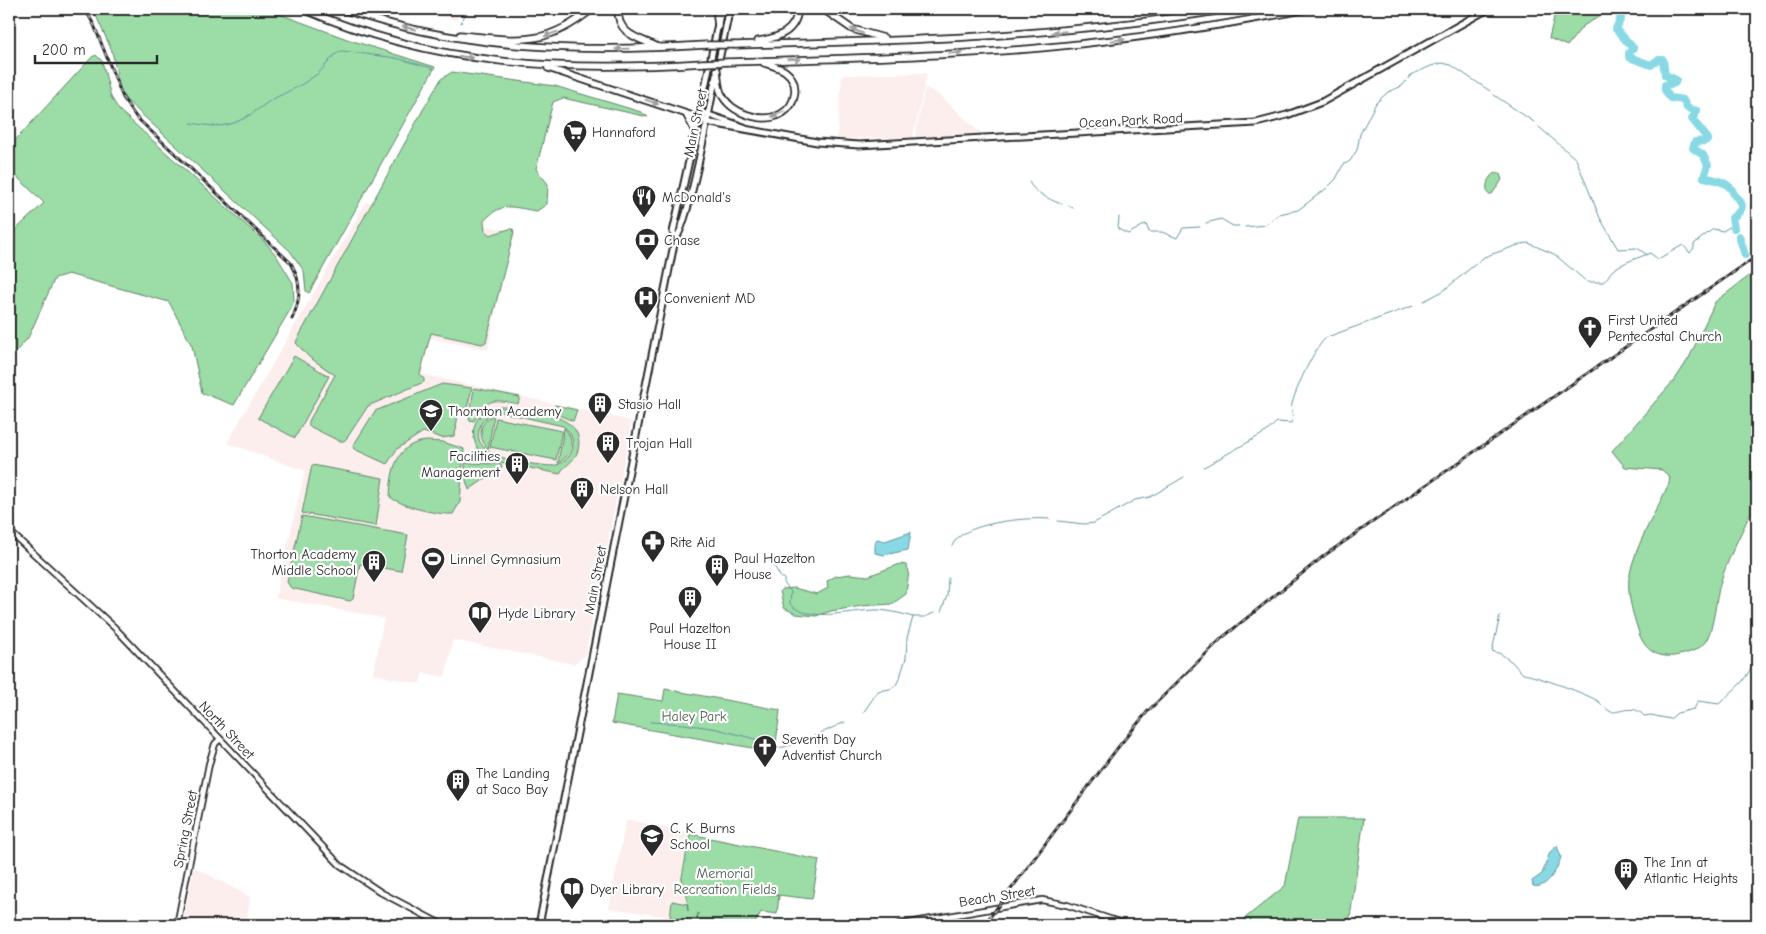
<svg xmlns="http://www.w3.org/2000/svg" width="1766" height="934" font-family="'Comic Neue',sans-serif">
<rect width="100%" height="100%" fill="#fff"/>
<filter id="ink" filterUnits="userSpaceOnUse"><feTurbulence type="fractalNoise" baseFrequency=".02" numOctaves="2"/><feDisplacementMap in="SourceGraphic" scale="10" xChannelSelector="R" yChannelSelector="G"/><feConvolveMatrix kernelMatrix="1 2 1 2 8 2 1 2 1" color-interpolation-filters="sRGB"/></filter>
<g filter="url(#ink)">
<!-- built -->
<g fill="#fdeeee">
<path d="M408 9H463L456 20Z"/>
<path d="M927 73 913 137 837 139 842 75Z"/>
<path d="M925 87 939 95 982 134 915 137Z"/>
<path d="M366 202 512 231 488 350 429 338 422 374 632 421 585 656 574 664 453 640 445 677 423 673 420 684 373 674 384 618 275 598 305 471 227 443Z"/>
<path d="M629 820 689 832 680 882 685 886 687 911 698 913 696 921 609 908 626 821Z"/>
<path d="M194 867 250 897 246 925H183Z"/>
</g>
<!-- green -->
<g fill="#9bdca7" stroke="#638469" fill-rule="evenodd">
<path d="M93 9H266L347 39 435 67 309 293 306 291 304 271 290 251 124 98 121 94 112 51Z"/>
<path d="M1556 9H1613L1583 26 1567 46 1549 38Z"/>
<path d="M96 55 102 61 111 97 119 110 265 242 276 255 293 283 294 301 290 310 234 405 202 393 192 346 169 302 68 274 55 278 28 338 9 359V236L44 203 9 169V147L92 57Z"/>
<path d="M452 72 555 86 641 112 648 117 563 98 553 102 536 169 548 184 547 204 537 211C513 208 503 200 484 221L485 231 490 235 509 229H513L514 232 486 342 482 344 431 333 420 374 424 379V382L368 406 347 438 344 441H339L309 426V421L335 375 309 357 296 343 297 340 424 108 441 79Z"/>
<path d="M1495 173 1500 174 1502 180 1492 194H1488C1485 187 1487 177 1495 173Z"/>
<path d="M1757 270V505L1750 514C1740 536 1727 560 1720 584 1716 599 1714 626 1707 639 1701 651 1685 654 1674 656 1655 658 1643 648 1638 630 1633 614 1627 595 1629 578 1635 544 1656 513 1669 483L1670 477 1662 470 1625 467 1612 451 1676 378 1689 358 1715 302Z"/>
<path d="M294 356 329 376 295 438 258 418Z"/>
<path d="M442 384 472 388 467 408 459 410 456 427H457L454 436 442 438 423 432 397 449 387 464 354 449 353 446 375 411Z"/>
<path d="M474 388 520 397 518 404C494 399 487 397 474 421L469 420Z"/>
<path d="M555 405 577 410 573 421 554 413Z"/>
<path d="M496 407H505C529 411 587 413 578 450 575 463 562 466 560 474L475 457 476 452H480C467 434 474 412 496 407ZM501 412 563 426C581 439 573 464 551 466 530 464 468 459 480 427 483 417 491 413 501 412Z"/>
<path d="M494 415 488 449C477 437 479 421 494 415Z"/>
<path d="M496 418 562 431 556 460 490 447Z"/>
<path d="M564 428C576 440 572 456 558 463Z"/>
<path d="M428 441 443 442 464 449 460 502 453 514C438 515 403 507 390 497 391 471 396 442 428 441Z"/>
<path d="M465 463 501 464 502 467 469 490 465 477Z"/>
<path d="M312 465 383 478 376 526 302 513Z"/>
<path d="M302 516 408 535 401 571 360 564 353 599 350 601 291 588 287 582Z"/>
<path d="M900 564 906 565 909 571 906 594 892 604 862 606 831 611 816 616 796 614 784 608 780 591 782 589 794 588 817 594 828 588 827 581 836 576 850 574 868 576Z"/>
<path d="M665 689 780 710 775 752 612 723 617 694 663 701Z"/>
<path d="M1298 818H1364L1349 925H1243L1244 919 1285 886Z"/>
<path d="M690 834 819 860 812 899 761 893 779 896 777 914 761 912 754 925 697 921 698 913 696 921 670 918 672 901 687 904 688 911 686 886 681 882Z"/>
</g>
<!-- water -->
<g fill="#89d9e5" stroke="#63939b">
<path d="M911 532 908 550 884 555 875 553V543L877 539 885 541Z"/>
<path d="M1557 846 1561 857C1558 868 1547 890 1533 886L1532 881 1542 874 1550 852Z"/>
</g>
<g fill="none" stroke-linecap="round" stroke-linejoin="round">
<!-- stream -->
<g stroke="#63939b" stroke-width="1">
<path d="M461 23 468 9"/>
<path d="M1494 95 1534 122"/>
<path d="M191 123C203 125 214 127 226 125 244 122 258 108 273 99 289 91 303 85 317 74 327 67 330 55 342 51L396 58 435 69"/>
<path d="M1539 127 1576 159 1600 218 1618 249 1637 248 1646 254"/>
<path d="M1029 181C1030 190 1053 202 1062 204"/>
<path d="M1069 206 1073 208"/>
<path d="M1119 217 1118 229 1128 234 1146 224 1149 232H1162L1177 238 1183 228 1200 227"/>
<path d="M1206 223 1221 219 1233 226H1239"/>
<path d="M1245 227 1265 225 1279 214 1298 210 1327 188 1336 179 1343 165 1350 161 1357 150 1360 134 1376 103 1388 92 1402 86 1411 75 1431 66 1442 63 1451 65 1490 91"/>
<path d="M1424 301 1443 291 1484 257 1521 244 1528 243 1554 254 1587 282H1603C1608 279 1609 273 1613 270 1621 263 1641 257 1650 253L1658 259 1683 245 1690 253 1694 248V244L1713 229 1723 231 1733 225"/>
<path d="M1204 467 1266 432 1277 422 1291 423C1295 417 1290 411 1292 404 1296 388 1315 346 1327 337L1413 306"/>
<path d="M1058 521 1084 524 1094 523 1135 500 1150 497 1184 477"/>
<path d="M952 546C960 522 1028 517 1049 519"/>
<path d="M763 557 773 564 781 578H784V583L791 592 790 604C808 624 855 609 880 610 890 611 904 614 913 617"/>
<path d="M941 612 947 596 948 578"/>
<path d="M1500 616 1492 651 1501 654 1512 662 1523 674C1534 675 1591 695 1599 702 1603 706 1606 709 1611 712 1623 712 1634 704 1644 716L1651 715 1670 719 1677 713 1694 709 1698 701 1719 704 1742 682 1757 660"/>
<path d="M863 713 878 691 890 689 896 685 900 677 906 658 907 638 913 617H925L934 613"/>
<path d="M650 722 684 724 717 729 766 742"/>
<path d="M769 742 773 747C785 752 831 728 845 722"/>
</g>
<!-- river -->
<g stroke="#89d9e5" stroke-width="8">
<path d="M1619 12 1621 18 1616 29 1633 48 1629 53V57L1651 65 1658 60H1663L1665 75 1676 80 1675 83 1665 85V90L1670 98 1683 100 1687 108 1697 111 1692 119 1708 139 1705 141 1695 142 1693 148 1703 155 1708 165 1704 177C1714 180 1726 181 1732 190 1735 195 1732 194 1736 197 1747 206 1741 211 1732 218L1734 228"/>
<path d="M1739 236 1745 255"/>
<path d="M1755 266 1757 267"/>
</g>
<defs>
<g id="secondary">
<path d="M9 531 115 628 340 865 382 893 443 925"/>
<path d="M177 925 209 764 215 744 220 739"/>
<path d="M897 925 1042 900 1067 905 1128 925"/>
</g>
<g id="primary">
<path d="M718 65 729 12"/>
<path d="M700 112 744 127"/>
<path d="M699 118 711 123 817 142 859 145 1256 123 1287 115 1322 102 1488 9"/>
<path d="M675 239C688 229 711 100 716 75"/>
<path d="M539 925 675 239 673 232 700 112 721 9"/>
</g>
<g id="highway">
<path d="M303 9C436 66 560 72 703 63"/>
<path d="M342 9C460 50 583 53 706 45"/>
<path d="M618 9C617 35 639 38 658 47"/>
<path d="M716 9 718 26"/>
<path d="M823 9 852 29 884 38"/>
<path d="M729 15 732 9"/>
<path d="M460 35C518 40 544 48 592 9"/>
<path d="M758 41C778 38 796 32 798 9"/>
<path d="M735 45C901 41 1065 37 1229 9"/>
<path d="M728 62C844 58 962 57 1079 44 1155 36 1231 24 1307 9"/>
<path d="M548 68 699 118"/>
<path d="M717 70C718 78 718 86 721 93 730 113 762 124 781 114 797 105 800 82 785 71 779 67 771 65 764 63"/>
<path d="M686 114 696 133"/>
</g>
</defs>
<!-- secondary casing -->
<use href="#secondary" stroke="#2b2b2b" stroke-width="8"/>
<!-- primary casing -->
<use href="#primary" stroke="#2b2b2b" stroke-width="9"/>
<!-- highway casing -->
<use href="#highway" stroke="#2b2b2b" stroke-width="9"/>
<!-- secondary -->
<use href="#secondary" stroke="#fff" stroke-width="4.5"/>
<!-- primary -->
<use href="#primary" stroke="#fff" stroke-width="5"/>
<!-- highway -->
<use href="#highway" stroke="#fff" stroke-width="5.5"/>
<defs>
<g id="rail">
<path d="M85 9 94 25 123 98 136 117 291 263C302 283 301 299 292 319"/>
<path d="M984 925 1119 746 1148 711 1222 638 1325 555 1757 256"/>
</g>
</defs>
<!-- rail casing -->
<use href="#rail" stroke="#2b2b2b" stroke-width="3"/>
<!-- rail -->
<use href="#rail" stroke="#fff" stroke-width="1" stroke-dasharray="4" stroke-linecap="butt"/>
<defs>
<g id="highway-bridge">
<path d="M706 45H735"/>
<path d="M703 63 728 62"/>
</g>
</defs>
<!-- highway-bridge casing -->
<use href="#highway-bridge" stroke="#2b2b2b" stroke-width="9" stroke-linecap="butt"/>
<!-- highway-bridge -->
<use href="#highway-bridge" stroke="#fff" stroke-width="5.5"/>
</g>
<!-- one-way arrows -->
<defs><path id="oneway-solid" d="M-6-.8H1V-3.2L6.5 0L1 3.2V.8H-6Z" transform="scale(1.25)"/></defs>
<g fill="#a0a0a0">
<use href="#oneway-solid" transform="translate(409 28) rotate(-167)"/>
<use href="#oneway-solid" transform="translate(857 31) rotate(-158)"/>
<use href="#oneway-solid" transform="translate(1059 32) rotate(175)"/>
<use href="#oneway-solid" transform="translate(551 34) rotate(161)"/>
<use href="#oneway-solid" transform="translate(1118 40) rotate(-6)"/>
<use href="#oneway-solid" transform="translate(622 49) rotate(179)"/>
<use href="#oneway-solid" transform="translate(956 53) rotate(-3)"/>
<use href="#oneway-solid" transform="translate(466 57) rotate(9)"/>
<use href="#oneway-solid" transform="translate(794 59) rotate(-2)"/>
<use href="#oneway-solid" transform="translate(652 102) rotate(19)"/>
<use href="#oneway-solid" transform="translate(778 114) rotate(157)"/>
</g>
</g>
<!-- icons -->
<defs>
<symbol id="supermarket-pin" viewBox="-11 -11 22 30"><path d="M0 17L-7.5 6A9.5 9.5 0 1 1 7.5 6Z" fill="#2b2b2b" stroke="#fff"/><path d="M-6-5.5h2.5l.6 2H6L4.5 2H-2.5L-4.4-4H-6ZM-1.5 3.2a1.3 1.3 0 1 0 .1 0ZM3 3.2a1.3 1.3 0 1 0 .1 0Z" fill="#fff"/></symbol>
<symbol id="restaurant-pin" viewBox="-11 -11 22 30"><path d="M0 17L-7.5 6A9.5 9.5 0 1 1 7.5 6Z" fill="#2b2b2b" stroke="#fff"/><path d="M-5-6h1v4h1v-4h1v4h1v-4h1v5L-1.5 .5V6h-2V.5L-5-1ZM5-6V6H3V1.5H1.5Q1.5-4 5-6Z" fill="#fff"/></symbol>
<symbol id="bank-pin" viewBox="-11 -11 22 30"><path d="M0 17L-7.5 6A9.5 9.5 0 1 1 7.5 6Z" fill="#2b2b2b" stroke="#fff"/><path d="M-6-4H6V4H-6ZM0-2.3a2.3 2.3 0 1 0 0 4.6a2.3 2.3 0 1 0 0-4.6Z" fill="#fff"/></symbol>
<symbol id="hospital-pin" viewBox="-11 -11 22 30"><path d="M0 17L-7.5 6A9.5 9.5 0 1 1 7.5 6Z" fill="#2b2b2b" stroke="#fff"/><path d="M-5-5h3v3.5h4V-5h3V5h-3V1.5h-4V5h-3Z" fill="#fff"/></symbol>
<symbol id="church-pin" viewBox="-11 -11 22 30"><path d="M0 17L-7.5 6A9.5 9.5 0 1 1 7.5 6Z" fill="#2b2b2b" stroke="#fff"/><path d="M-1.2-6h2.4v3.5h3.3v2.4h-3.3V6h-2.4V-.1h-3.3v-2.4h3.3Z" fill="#fff"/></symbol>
<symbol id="building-pin" viewBox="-11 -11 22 30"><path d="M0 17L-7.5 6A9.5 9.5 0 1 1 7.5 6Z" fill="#2b2b2b" stroke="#fff"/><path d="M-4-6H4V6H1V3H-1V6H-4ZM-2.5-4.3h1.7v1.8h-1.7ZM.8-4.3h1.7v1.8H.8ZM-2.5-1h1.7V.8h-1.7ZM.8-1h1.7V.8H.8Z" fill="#fff"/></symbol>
<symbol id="school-pin" viewBox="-11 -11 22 30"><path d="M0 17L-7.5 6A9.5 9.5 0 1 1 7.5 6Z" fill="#2b2b2b" stroke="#fff"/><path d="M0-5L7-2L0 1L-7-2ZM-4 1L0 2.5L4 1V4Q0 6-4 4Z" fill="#fff"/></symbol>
<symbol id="pharmacy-pin" viewBox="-11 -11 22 30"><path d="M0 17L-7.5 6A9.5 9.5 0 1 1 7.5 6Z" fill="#2b2b2b" stroke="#fff"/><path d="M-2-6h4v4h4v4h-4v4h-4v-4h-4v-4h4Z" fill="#fff"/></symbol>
<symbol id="stadium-pin" viewBox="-11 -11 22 30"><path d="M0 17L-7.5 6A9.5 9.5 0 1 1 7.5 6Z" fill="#2b2b2b" stroke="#fff"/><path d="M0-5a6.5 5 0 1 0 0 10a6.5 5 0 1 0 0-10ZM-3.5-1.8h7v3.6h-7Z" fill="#fff"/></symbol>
<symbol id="library-pin" viewBox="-11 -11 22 30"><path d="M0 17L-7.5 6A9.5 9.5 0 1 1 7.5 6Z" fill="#2b2b2b" stroke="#fff"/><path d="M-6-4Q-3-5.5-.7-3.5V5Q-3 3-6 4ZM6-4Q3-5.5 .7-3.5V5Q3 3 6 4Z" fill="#fff"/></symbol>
</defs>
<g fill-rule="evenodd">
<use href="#supermarket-pin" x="561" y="118" width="28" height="38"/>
<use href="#restaurant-pin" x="630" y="183" width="28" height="38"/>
<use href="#bank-pin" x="633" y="226" width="28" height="38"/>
<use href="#hospital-pin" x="632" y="284" width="28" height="38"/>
<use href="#church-pin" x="1576" y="314" width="28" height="38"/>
<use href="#building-pin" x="586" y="390" width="28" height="38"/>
<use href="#school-pin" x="417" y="397" width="28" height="38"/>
<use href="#building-pin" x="594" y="429" width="28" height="38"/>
<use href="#building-pin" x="503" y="450" width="28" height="38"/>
<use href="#building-pin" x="568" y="475" width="28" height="38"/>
<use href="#pharmacy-pin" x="639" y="528" width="28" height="38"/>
<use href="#stadium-pin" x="419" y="545" width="28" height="38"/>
<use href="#building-pin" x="360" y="548" width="28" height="38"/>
<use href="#building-pin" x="703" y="552" width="28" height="38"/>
<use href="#building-pin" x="676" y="584" width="28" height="38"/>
<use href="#library-pin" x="466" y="599" width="28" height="38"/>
<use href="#church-pin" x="751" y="733" width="28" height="38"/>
<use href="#building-pin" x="444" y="767" width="28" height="38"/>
<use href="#school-pin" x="638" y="822" width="28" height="38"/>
<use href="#building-pin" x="1612" y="856" width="28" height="38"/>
<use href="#library-pin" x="558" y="875" width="28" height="38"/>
</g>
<g text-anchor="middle" stroke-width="4.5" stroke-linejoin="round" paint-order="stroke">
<!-- street labels -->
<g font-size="14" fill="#2b2b2b" stroke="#fff">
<text transform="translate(1131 120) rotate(-3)" y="5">Ocean Park Road</text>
<text transform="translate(695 123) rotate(-78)" y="5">Main Street</text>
<text transform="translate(595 580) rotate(-79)" y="5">Main Street</text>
<text transform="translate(227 730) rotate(47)" y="5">North Street</text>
<text transform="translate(185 829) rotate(-79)" y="5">Spring Street</text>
<text transform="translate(997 896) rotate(-9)" y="5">Beach Street</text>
</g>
<!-- poi labels -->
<g font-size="14" fill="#2b2b2b" stroke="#fff" text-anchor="start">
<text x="592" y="137">Hannaford</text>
<text x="662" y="202">McDonald's</text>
<text x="664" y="245">Chase</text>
<text x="664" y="303">Convenient MD</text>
<text x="1608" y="325">First United<tspan x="1608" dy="16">Pentecostal Church</tspan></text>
<text x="618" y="409">Stasio Hall</text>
<text x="448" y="416">Thornton Academy</text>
<text x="626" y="448">Trojan Hall</text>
<text x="500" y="461" text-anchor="end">Facilities<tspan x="500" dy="16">Management</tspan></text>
<text x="600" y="494">Nelson Hall</text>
<text x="670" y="547">Rite Aid</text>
<text x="356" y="559" text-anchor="end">Thorton Academy<tspan x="356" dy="16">Middle School</tspan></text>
<text x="734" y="563">Paul Hazelton<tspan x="734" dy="16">House</tspan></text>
<text x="450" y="564">Linnel Gymnasium</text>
<text x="498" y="618">Hyde Library</text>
<text x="690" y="633" text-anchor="middle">Paul Hazelton<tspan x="690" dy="16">House II</tspan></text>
<text x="782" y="744">Seventh Day<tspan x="782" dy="16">Adventist Church</tspan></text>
<text x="476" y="778">The Landing<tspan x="476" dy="16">at Saco Bay</tspan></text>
<text x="670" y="833">C. K. Burns<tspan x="670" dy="16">School</tspan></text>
<text x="1644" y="867">The Inn at<tspan x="1644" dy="16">Atlantic Heights</tspan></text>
<text x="590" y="894">Dyer Library</text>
</g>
<!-- park labels -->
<g font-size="14" fill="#4d6050" stroke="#fff">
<text x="694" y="721">Haley Park</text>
<text x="725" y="878">Memorial<tspan x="725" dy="16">Recreation Fields</tspan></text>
</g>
</g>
<!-- margin -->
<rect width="1766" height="934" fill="none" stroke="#fff" stroke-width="30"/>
<rect x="15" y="15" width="1736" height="904" fill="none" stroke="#2b2b2b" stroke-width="2" filter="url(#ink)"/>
<!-- scale -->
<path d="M35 55v8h122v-8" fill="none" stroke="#2b2b2b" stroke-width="2.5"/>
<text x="42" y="55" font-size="15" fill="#2b2b2b" stroke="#ffffff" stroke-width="4" paint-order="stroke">200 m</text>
</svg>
